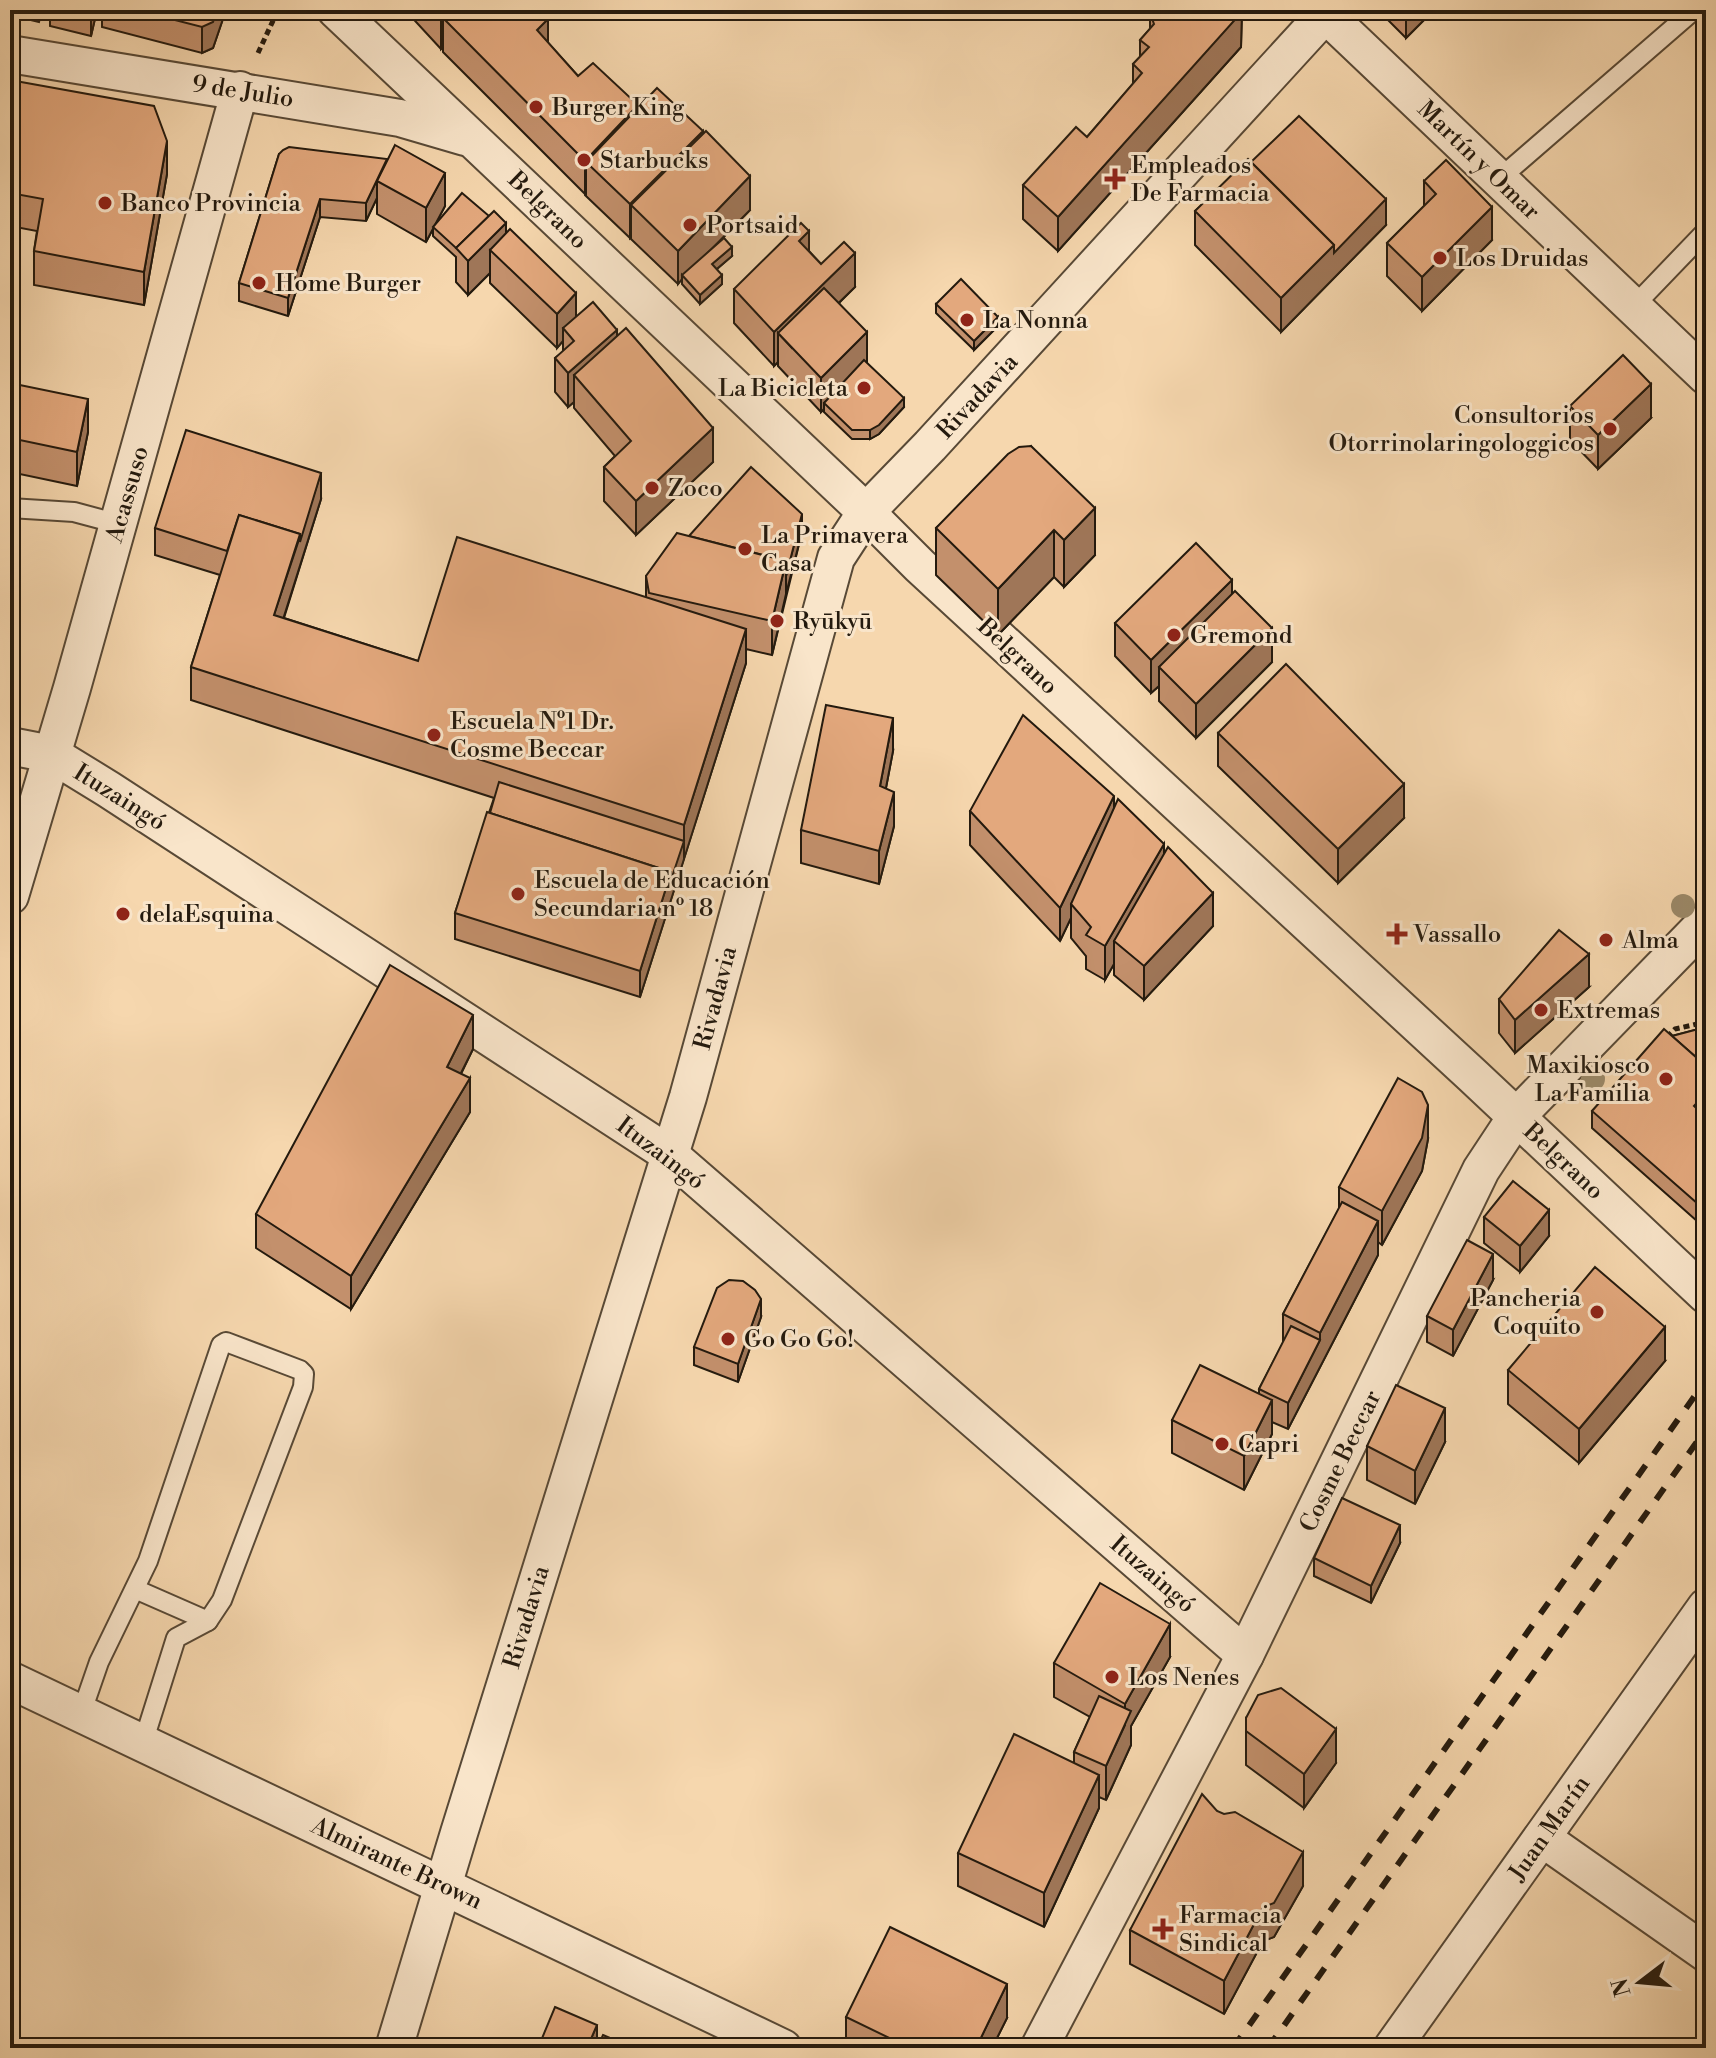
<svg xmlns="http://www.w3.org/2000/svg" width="1716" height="2058" font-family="'Libre Bodoni',serif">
<rect width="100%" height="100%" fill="#f6d7ae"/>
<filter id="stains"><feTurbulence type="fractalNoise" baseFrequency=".0025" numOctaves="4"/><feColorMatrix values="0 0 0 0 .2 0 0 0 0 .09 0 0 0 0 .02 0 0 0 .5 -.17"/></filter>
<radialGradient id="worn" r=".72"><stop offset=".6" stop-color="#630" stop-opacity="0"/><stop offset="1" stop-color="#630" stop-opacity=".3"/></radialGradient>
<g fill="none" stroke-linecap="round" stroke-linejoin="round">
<defs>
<g id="service">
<path d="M1499 179 1694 10"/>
<path d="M1633 307 1706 231"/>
<path d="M10 508 74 512 119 524"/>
<path d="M135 1589 208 1621"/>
<path d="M81 1714 99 1662 148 1561 221 1345 226 1342 300 1370 304 1374 303 1387 222 1600 208 1621 176 1638 143 1743"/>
</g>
<g id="minor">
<path d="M336 10 866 512 920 566 1472 1075 1706 1295"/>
<path d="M1321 10 1706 376"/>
<path d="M10 54 400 118 465 137"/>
<path d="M10 746 51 754 108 789 669 1154 1245 1655"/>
<path d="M10 896 72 688 240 90"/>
<path d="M10 1680 783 2048"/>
<path d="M1542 1838 1706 1953"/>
<path d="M394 2048 459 1833 688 1097 836 558 866 512 930 446 1329 10"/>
<path d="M1039 2048 1245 1655 1481 1170 1516 1117 1706 922"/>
<path d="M1392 2048 1706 1607"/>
</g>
</defs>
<!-- service casing -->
<use href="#service" stroke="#584936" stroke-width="22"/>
<!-- minor casing -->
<use href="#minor" stroke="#584936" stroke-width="40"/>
<!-- path -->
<g stroke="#241a0e" stroke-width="5" stroke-dasharray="6 4" stroke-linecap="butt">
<path d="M258 53 278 10"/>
<path d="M1667 1037 1675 1029 1706 1022"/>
</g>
<!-- service -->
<use href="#service" stroke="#f9e5ca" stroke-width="18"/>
<!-- minor -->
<use href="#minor" stroke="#f9e5ca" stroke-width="36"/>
<!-- rail -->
<g stroke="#241a0e" stroke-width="6" stroke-dasharray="14 14" stroke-linecap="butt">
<path d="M1233 2048 1706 1380"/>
<path d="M1268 2048 1706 1429"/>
</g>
</g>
<!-- trees -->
<g fill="#9c8a6a">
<circle cx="1683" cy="906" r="12"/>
<circle cx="1593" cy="1079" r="12"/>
</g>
<!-- wall -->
<g fill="#c3906c" stroke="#241a0e" stroke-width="2">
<path d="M10 10H42L39 22 10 15Z"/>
<path d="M50 10H97L91 36 50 26Z"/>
<path d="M102 10H226L213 48 202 53 102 27Z"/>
<path d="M405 10H551L545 16 548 43 578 76 638 108 703 134 750 210 715 246 732 256 717 269 722 284 700 304 682 284V279L678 284 631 239V237L630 238 586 196V193L585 194 443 52V47L441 49Z"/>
<path d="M1242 10 1241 47 1058 251 1023 219V185L1087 137 1133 84V64L1140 57V40L1150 29V13Z"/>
<path d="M1378 10H1434L1406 38Z"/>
<path d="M10 80 167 174 144 305 34 285V251L37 231 10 226Z"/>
<path d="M279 154 387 162 445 206 435 225 506 233 576 317 617 336 713 462 636 535 604 501V467L615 456 574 408V402L568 407 555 392V358L563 352V341L557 348 490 283V273L468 295 456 282V257L433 236V229L426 242 377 214V198L366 221 320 217 288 316 239 301V283Z"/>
<path d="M1251 162 1386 225 1281 332 1195 245V211Z"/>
<path d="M1424 181 1492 240 1422 311 1387 276V243L1424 206Z"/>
<path d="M809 251 821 264 855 287 839 303 867 364 904 407 879 434 870 439H852L824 412V409L821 412 778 366V362L774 366 734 323V289Z"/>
<path d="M936 304 998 326 974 350 936 313Z"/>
<path d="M10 383 88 432 77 486 10 472Z"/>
<path d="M1570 406 1651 418 1598 469 1570 440Z"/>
<path d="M1031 446 1095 555 1064 587 1054 577 998 635 936 575V528Z"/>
<path d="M321 499 284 618 418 661 646 598V576L689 536 802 532 772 655 746 649V663L640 997 455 939V913L494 798 191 700V667L220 575 155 555V528Z"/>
<path d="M1232 594 1272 662 1196 738 1159 701V686L1151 693 1115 656V623Z"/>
<path d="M1218 733 1404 818 1338 883 1218 766Z"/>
<path d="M893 751 886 788 894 826 879 884 801 863V830Z"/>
<path d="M1114 807 1164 854 1213 926 1144 1000 1114 975V964L1105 980 1086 969V956L1071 938V918L1060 941 970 845V811Z"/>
<path d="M1589 987 1515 1053 1499 1033V999Z"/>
<path d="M1706 1027V1229L1592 1128V1111L1672 1036Z"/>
<path d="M473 1049 461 1074 470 1112 351 1309 256 1248V1214Z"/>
<path d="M1428 1139 1422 1171 1382 1245 1378 1242V1255L1288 1429 1272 1422V1434L1244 1490 1172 1453V1420L1259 1394V1389L1283 1343V1314L1339 1209V1187Z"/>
<path d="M1484 1217 1549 1236 1520 1272 1484 1243Z"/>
<path d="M1493 1280 1453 1356 1427 1342V1316Z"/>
<path d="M761 1317 738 1382 694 1365V1347Z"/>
<path d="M1665 1361 1579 1463 1508 1404V1370Z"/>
<path d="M1445 1442 1415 1504 1367 1480V1446Z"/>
<path d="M1400 1543 1371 1603 1314 1576V1558Z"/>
<path d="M1170 1657 1131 1726V1745L1106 1800 1099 1797V1808L1044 1927 958 1886V1853L1074 1763V1752L1090 1717 1054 1697V1663Z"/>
<path d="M1246 1718 1336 1763 1304 1808 1246 1765Z"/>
<path d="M1217 1811 1303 1886 1274 1937 1263 1941 1224 2014 1130 1964V1930Z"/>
<path d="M846 2017 1007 2018 992 2048H846Z"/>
</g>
<!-- shaded-wall -->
<g fill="#9f7658" stroke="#241a0e" stroke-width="2">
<path d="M93 10H97L91 36V18Z"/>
<path d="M217 10H226L213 48 202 53V27Z"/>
<path d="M447 10H483L443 18V47L441 49V16Z"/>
<path d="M528 10H551L528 31Z"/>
<path d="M1242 10 1241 47 1058 251V217Z"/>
<path d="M1406 10H1434L1406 38Z"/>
<path d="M548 19V52L537 30Z"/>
<path d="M638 105V139L586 162V193L585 194V161Z"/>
<path d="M703 131V165L631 205V237L630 238V204Z"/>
<path d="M167 141V174L144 305V272Z"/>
<path d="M387 159V176L377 181V198L366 221V203Z"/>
<path d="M445 173V206L426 242V208Z"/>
<path d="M750 176V210L684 277 682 275V279L678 284V251Z"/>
<path d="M320 199V217L288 316V298Z"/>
<path d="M1386 199V225L1281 332V298L1334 245Z"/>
<path d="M1492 207V240L1422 311V277Z"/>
<path d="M506 223V257L490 250V273L468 295V261Z"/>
<path d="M809 231V264L799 241Z"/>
<path d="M732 247V256L712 273V264Z"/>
<path d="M855 253V287L792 348 778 333V362L774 366V332Z"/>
<path d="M722 275V284L700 304V295Z"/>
<path d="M576 293V327L563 328V341L557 348V314Z"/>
<path d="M998 317V326L974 350V341Z"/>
<path d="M617 330V363L574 375V402L568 407V373Z"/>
<path d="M867 332V366L824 403V409L821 412V378Z"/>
<path d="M1651 384V418L1598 469V435Z"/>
<path d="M904 398V407L879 434 870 439V430Z"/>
<path d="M88 399V432L77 486V452Z"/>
<path d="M713 428V462L636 535V501Z"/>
<path d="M321 473V499L274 648V615Z"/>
<path d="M1095 508V555L1064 587V540Z"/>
<path d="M802 514V532L786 594V576Z"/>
<path d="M1054 530V577L998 635V589Z"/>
<path d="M786 561V594L772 655V621Z"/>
<path d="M1232 580V613L1159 667V686L1151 693V660Z"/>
<path d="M1272 628V662L1196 738V704Z"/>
<path d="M746 629V663L684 859V825Z"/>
<path d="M893 718V751L880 819V786Z"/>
<path d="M1404 784V818L1338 883V849Z"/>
<path d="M894 792V826L879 884V851Z"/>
<path d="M1114 796V830L1071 904V918L1060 941V908Z"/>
<path d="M684 841V859L640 997V971L671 872Z"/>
<path d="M1164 844V878L1114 941V964L1105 980V946Z"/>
<path d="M1213 893V926L1144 1000V966Z"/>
<path d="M1589 954V987L1515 1053V1020Z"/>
<path d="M473 1015V1049L447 1101V1067Z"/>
<path d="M470 1078V1112L351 1309V1276Z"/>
<path d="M1706 1093V1111L1699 1119 1694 1106Z"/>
<path d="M1428 1105V1139L1422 1171 1382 1245V1211Z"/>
<path d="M1549 1210V1236L1520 1272V1246Z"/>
<path d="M1378 1221V1255L1288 1429V1403L1320 1340V1333Z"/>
<path d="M1493 1254V1280L1453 1356V1330Z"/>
<path d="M761 1299V1317L738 1382V1364Z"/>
<path d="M1665 1327V1361L1579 1463V1429Z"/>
<path d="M1272 1400V1434L1244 1490V1456Z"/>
<path d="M1445 1408V1442L1415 1504V1471Z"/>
<path d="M1400 1525V1543L1371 1603V1586Z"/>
<path d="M1170 1624V1657L1131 1726V1745L1106 1800V1766L1125 1725V1704Z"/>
<path d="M1336 1729V1763L1304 1808V1774Z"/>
<path d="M1099 1775V1808L1044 1927V1893Z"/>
<path d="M1303 1852V1886L1274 1937 1263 1941 1224 2014V1981L1263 1907Z"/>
<path d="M1007 1984V2018L992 2048H976Z"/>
<path d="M597 2025V2048H587Z"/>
</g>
<!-- building -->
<g fill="#e3a87d" stroke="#241a0e" stroke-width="2">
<path d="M59 10H93L91 18Z"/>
<path d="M136 10H217L213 22 202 27Z"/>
<path d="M436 10H447L441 16Z"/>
<path d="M451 10H540L548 19 537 30 578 76 593 63 638 105 585 161 443 18Z"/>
<path d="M1153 10H1242L1241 13 1058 217 1023 185 1076 127 1087 137 1142 73 1133 64 1149 47 1140 40 1154 24 1150 13Z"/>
<path d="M10 80 154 106 167 141 144 272 34 251 43 199 10 193Z"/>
<path d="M657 88 703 131 630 204 586 162Z"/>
<path d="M1299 116 1386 199 1334 253V245L1251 162Z"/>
<path d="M706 131 750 176 678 251 631 205Z"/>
<path d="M395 145 445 173 426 208 377 181Z"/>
<path d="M289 147 387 159 366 203 320 199 288 298 239 283 279 154 283 150Z"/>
<path d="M1248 159 1334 245 1281 298 1195 211Z"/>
<path d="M1446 160 1492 207 1422 277 1387 243 1436 194 1424 181Z"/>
<path d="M462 193 489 216 456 248 433 227Z"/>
<path d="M494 211 506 223 468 261 456 248Z"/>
<path d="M801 223 809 231 799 241 821 264 844 242 855 253 774 332 734 289Z"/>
<path d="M510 229 576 293 557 314 490 250Z"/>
<path d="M724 238 732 247 712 264 722 275 700 295 682 275Z"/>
<path d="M961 279 998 317 974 341 936 304Z"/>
<path d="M824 288 867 332 821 378 778 333Z"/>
<path d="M593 302 617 330 568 373 555 358 574 341 563 328Z"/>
<path d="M626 328 713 428 636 501 604 467 631 441 574 375Z"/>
<path d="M1623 355 1651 384 1598 435 1570 406Z"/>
<path d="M864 360 904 398 879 425 870 430H852L824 403Z"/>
<path d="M10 383 88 399 77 452 10 438Z"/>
<path d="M186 430 321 473 300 542V534L239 515 227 551 155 528Z"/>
<path d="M1031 446 1095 508 1064 540 1054 530 998 589 936 528 1008 454 1019 447Z"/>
<path d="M751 467 802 514 786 576V561L689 536Z"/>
<path d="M239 515 300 534 274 615 418 661 457 537 746 629 684 825 191 667Z"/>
<path d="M677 533 786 561 772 621 649 593 646 576Z"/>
<path d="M1196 543 1232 580 1151 660 1115 623Z"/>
<path d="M1235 591 1272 628 1196 704 1159 667Z"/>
<path d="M1286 664 1404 784 1338 849 1218 733Z"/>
<path d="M826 705 893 718 880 786 894 792 879 851 801 830Z"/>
<path d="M1023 715 1114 796 1060 908 970 811Z"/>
<path d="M499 782 684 841 671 880V872L490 813Z"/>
<path d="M1118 799 1164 844 1105 946 1086 935 1091 927 1071 904Z"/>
<path d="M487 812 671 872 640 971 455 913Z"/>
<path d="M1168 847 1213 893 1144 966 1114 941Z"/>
<path d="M1559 930 1589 954 1515 1020 1499 999Z"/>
<path d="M390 965 473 1015 447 1067 470 1078 351 1276 256 1214Z"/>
<path d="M1706 1027V1066L1672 1036Z"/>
<path d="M1664 1029 1706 1066V1093L1694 1106 1706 1117V1211L1592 1111Z"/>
<path d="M1398 1078 1422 1092 1428 1105 1422 1138 1382 1211 1339 1187Z"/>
<path d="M1706 1102V1117L1699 1110Z"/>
<path d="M1513 1181 1549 1210 1520 1246 1484 1217Z"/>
<path d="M1342 1202 1378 1221 1320 1333 1283 1314Z"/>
<path d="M1467 1240 1493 1254 1453 1330 1427 1316Z"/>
<path d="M1595 1267 1665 1327 1579 1429 1508 1370Z"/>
<path d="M729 1280 743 1281 755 1290 761 1299 738 1364 694 1347 717 1288Z"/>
<path d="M1291 1326 1320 1340 1288 1403 1259 1389Z"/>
<path d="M1200 1365 1272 1400 1244 1456 1172 1420Z"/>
<path d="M1396 1385 1445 1408 1415 1471 1367 1446Z"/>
<path d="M1342 1498 1400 1525 1371 1586 1314 1558Z"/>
<path d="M1100 1583 1170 1624 1125 1704 1054 1663Z"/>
<path d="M1281 1688 1336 1729 1304 1774 1246 1731V1718L1258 1695Z"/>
<path d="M1099 1696 1131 1711 1106 1766 1074 1752Z"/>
<path d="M1014 1734 1099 1775 1044 1893 958 1853Z"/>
<path d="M1202 1794 1217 1811 1224 1814 1235 1812 1303 1852 1274 1903 1263 1907 1224 1981 1130 1930Z"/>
<path d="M890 1927 1007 1984 976 2048H910L846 2017Z"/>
<path d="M555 2007 597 2025 587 2048H538Z"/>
<path d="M603 2035 633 2048H597Z"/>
</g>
<!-- markers -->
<g fill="#8f2418" stroke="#f9e5ca" stroke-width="3">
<circle cx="536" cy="107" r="8"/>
<circle cx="584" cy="160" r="8"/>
<path d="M1111 167h8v8h8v8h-8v8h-8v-8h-8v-8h8z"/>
<circle cx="105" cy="203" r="8"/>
<circle cx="690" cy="225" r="8"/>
<circle cx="1440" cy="258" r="8"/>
<circle cx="259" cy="283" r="8"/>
<circle cx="967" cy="320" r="8"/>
<circle cx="864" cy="388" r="8"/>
<circle cx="1610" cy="429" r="8"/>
<circle cx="652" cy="488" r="8"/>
<circle cx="745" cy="549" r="8"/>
<circle cx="777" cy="621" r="8"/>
<circle cx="1174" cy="635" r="8"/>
<circle cx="434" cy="735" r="8"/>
<circle cx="518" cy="894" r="8"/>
<circle cx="123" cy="914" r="8"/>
<path d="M1393 922h8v8h8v8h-8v8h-8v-8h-8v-8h8z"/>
<circle cx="1606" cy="940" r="8"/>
<circle cx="1541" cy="1010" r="8"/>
<circle cx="1666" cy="1079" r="8"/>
<circle cx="1597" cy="1312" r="8"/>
<circle cx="728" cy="1339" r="8"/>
<circle cx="1222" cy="1444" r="8"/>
<circle cx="1112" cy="1677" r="8"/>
<path d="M1159 1917h8v8h8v8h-8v8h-8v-8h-8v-8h8z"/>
</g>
<g text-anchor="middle" stroke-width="6" stroke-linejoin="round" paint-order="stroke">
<!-- street labels -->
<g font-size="24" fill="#241a0e" stroke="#f9e5ca">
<text transform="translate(243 91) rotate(9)" y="8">9 de Julio</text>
<text transform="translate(1479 160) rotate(44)" y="8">Martín y Omar</text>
<text transform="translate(548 210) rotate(44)" y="8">Belgrano</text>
<text transform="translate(977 396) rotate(-47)" y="8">Rivadavia</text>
<text transform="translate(127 494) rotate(-74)" y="8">Acassuso</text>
<text transform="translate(1018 656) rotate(43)" y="8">Belgrano</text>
<text transform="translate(120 797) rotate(32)" y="8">Ituzaingó</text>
<text transform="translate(715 998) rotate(-75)" y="8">Rivadavia</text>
<text transform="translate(661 1153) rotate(37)" y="8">Ituzaingó</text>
<text transform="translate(1564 1161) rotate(43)" y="8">Belgrano</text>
<text transform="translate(1340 1461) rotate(-64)" y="8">Cosme Beccar</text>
<text transform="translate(1153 1574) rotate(41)" y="8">Ituzaingó</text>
<text transform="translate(526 1617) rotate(-73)" y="8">Rivadavia</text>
<text transform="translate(1549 1828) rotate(-55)" y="8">Juan Marín</text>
<text transform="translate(397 1863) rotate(25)" y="8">Almirante Brown</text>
</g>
<!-- poi labels -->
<g font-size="24" fill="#241a0e" stroke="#f9e5ca" text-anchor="start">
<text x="552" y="115">Burger King</text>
<text x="600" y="168">Starbucks</text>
<text x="1131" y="173">Empleados<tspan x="1131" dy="28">De Farmacia</tspan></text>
<text x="121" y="211">Banco Provincia</text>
<text x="706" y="233">Portsaid</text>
<text x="1456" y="266">Los Druidas</text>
<text x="275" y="291">Home Burger</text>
<text x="983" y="328">La Nonna</text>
<text x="848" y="396" text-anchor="end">La Bicicleta</text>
<text x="1594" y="423" text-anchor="end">Consultorios<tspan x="1594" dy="28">Otorrinolaringologgicos</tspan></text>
<text x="668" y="496">Zoco</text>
<text x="761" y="543">La Primavera<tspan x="761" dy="28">Casa</tspan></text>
<text x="793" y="629">Ryūkyū</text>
<text x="1190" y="643">Gremond</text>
<text x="450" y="729">Escuela Nº1 Dr.<tspan x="450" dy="28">Cosme Beccar</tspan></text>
<text x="534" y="888">Escuela de Educación<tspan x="534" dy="28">Secundaria nº 18</tspan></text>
<text x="139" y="922">delaEsquina</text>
<text x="1413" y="942">Vassallo</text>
<text x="1622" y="948">Alma</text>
<text x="1557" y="1018">Extremas</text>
<text x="1650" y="1073" text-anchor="end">Maxikiosco<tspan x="1650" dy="28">La Familia</tspan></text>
<text x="1581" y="1306" text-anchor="end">Pancheria<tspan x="1581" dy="28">Coquito</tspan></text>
<text x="744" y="1347">Go Go Go!</text>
<text x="1238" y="1452">Capri</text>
<text x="1128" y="1685">Los Nenes</text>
<text x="1179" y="1923">Farmacia<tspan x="1179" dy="28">Sindical</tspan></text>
</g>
</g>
<!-- margin -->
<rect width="1716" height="2058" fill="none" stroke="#f6d7ae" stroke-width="40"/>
<rect x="12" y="12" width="1692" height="2034" fill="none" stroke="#241a0e" stroke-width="4"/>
<rect x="20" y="20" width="1676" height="2018" fill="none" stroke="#241a0e" stroke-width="2"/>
<!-- north arrow -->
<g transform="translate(1640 1982) rotate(254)" stroke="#f9e5ca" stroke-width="6" paint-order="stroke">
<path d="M0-6L14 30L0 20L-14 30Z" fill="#241a0e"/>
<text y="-12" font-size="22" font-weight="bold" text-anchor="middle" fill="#241a0e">N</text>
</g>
<rect width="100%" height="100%" filter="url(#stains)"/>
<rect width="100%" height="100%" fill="url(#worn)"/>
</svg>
